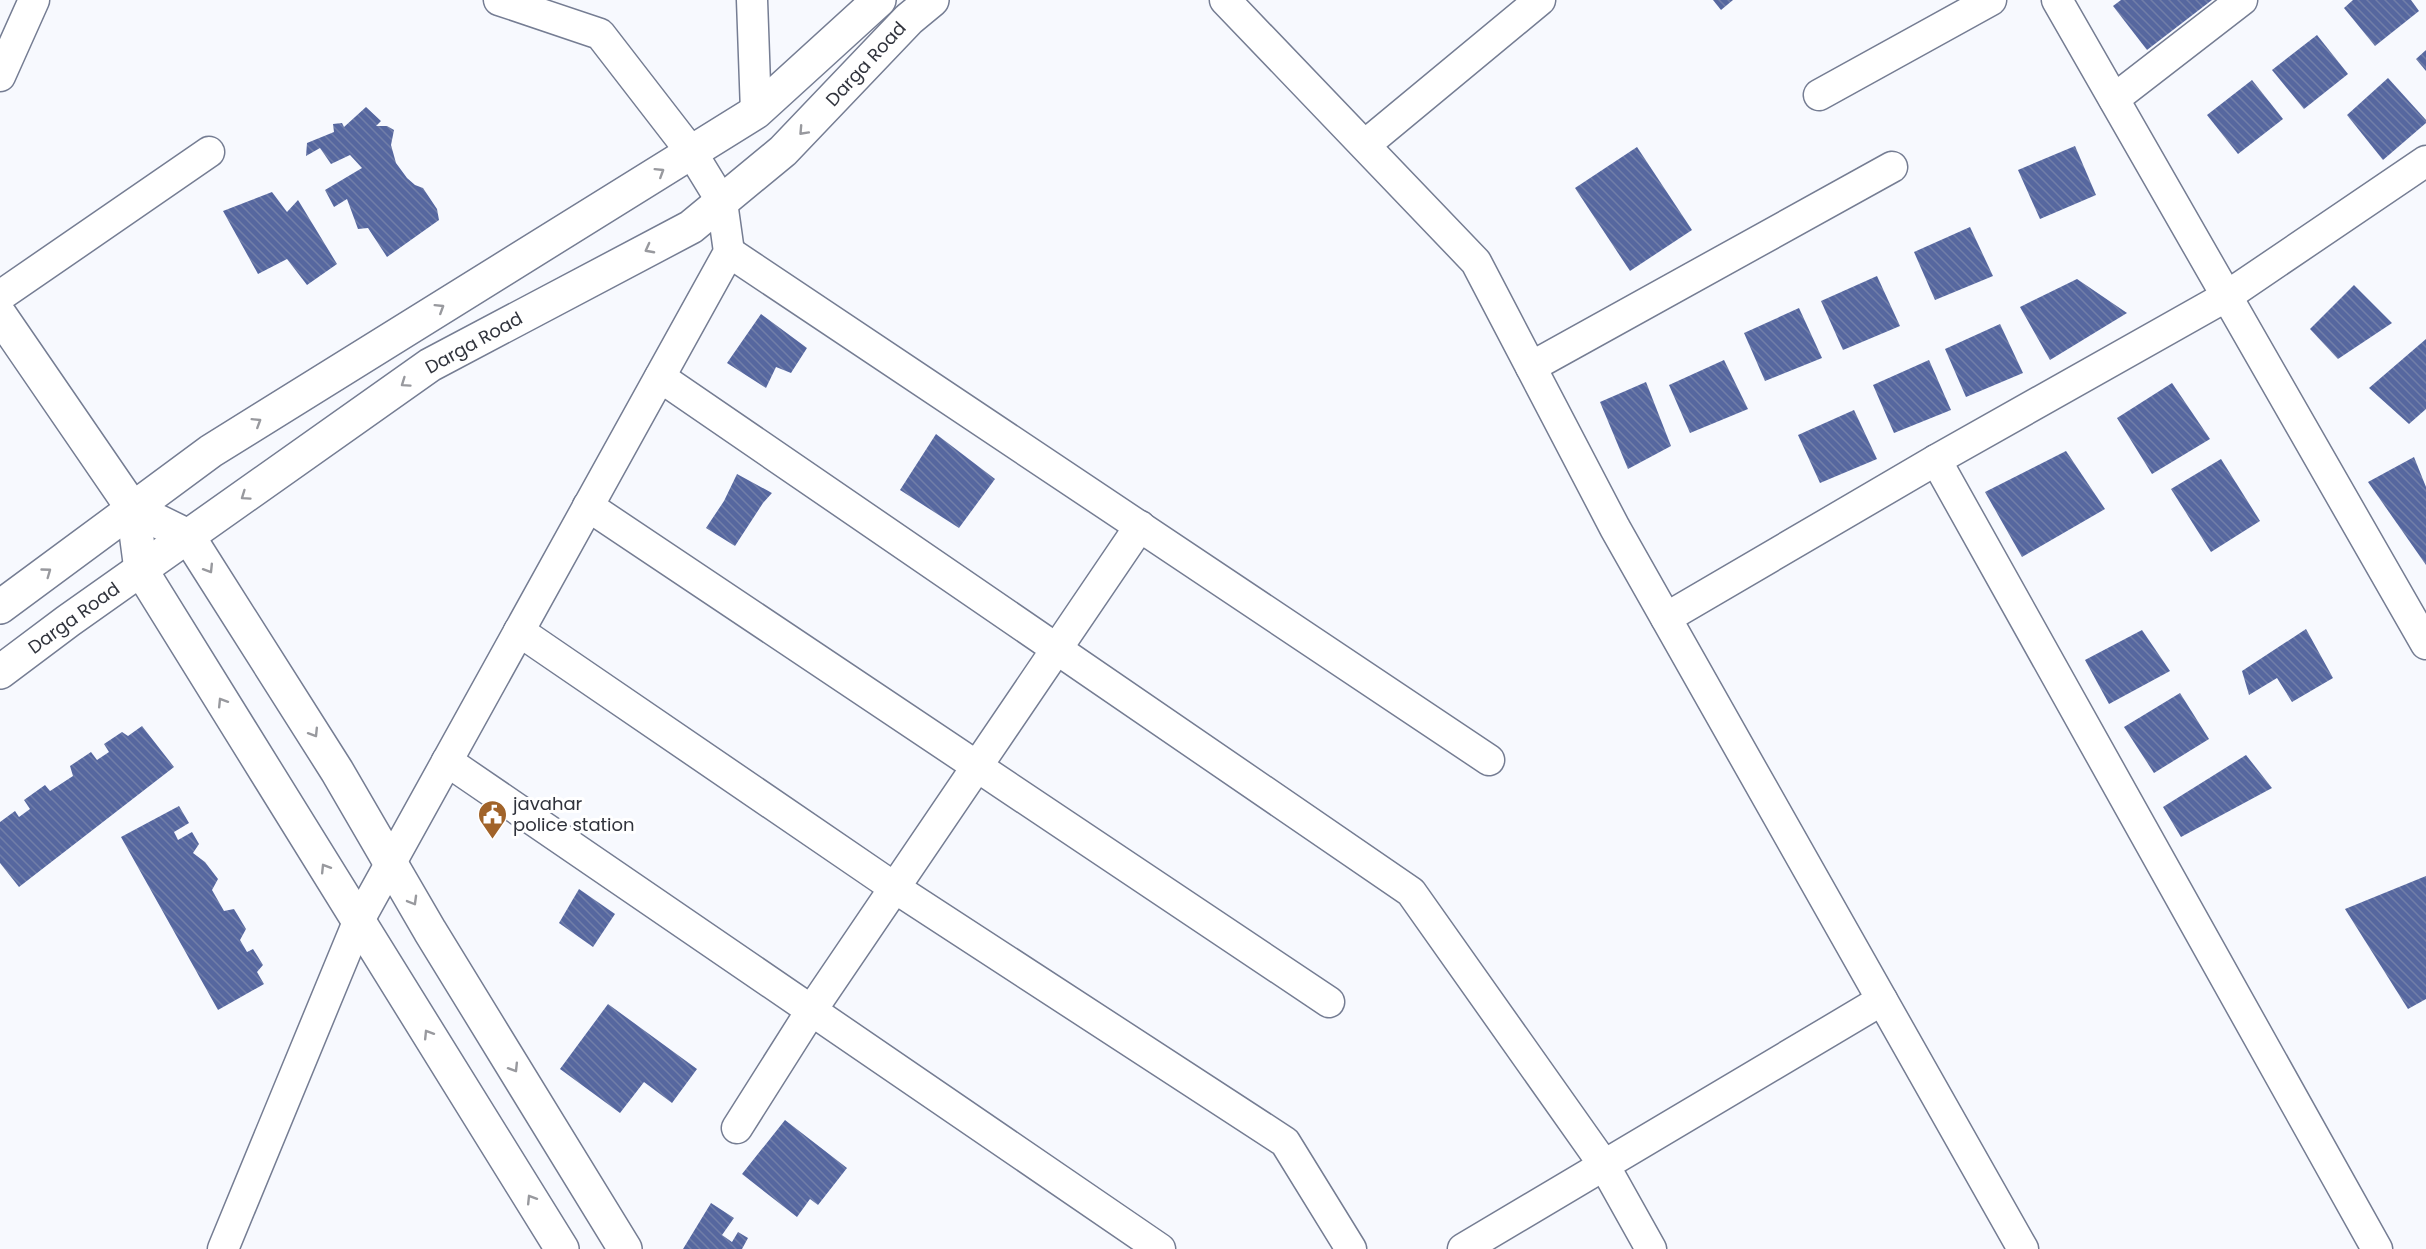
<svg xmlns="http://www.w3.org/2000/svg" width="2426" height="1249" font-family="Poppins,sans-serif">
<defs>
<pattern id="building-back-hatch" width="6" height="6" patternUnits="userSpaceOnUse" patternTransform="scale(1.5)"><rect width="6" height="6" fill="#56679f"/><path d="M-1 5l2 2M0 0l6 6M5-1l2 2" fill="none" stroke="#717ea8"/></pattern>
</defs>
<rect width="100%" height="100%" fill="#f7f9fe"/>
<!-- building -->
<g fill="url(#building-back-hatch)">
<path d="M1713 0H1733L1721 10Z"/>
<path d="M2121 0H2212L2147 50 2113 6Z"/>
<path d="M2353 0H2411L2419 11 2375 46 2344 8Z"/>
<path d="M2317 35 2348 74 2304 109 2272 70Z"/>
<path d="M2426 50V71L2416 59Z"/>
<path d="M2388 78 2426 120V123L2383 160 2347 115Z"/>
<path d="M2252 80 2283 119 2238 154 2207 115Z"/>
<path d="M366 107 381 121 376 126H387L394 130 391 145 396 163 407 178 415 185 423 188 437 209 439 220 387 257 368 228 358 229 347 199 334 207 325 190 362 168 350 155 331 164 320 148 306 156 307 143 334 132 333 124 342 123 344 127Z"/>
<path d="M2075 146 2096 195 2040 219 2018 170Z"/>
<path d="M1637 147 1692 230 1630 271 1575 188Z"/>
<path d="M272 192 287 212 298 200 337 264 307 285 287 259 258 274 223 211Z"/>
<path d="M1970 227 1993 276 1935 300 1914 252Z"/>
<path d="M1877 276 1900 326 1843 350 1821 301Z"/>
<path d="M2077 279 2127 313 2050 360 2020 307Z"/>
<path d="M2354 285 2392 323 2338 359 2310 329Z"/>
<path d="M1799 308 1822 358 1765 381 1744 333Z"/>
<path d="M761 314 807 348 791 373 776 367 766 388 727 363Z"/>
<path d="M2000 324 2023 373 1966 397 1945 349Z"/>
<path d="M2426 339V409L2409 424 2369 388Z"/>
<path d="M1724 360 1748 409 1690 433 1669 385Z"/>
<path d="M1929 360 1951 410 1894 433 1873 385Z"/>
<path d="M1646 382 1671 446 1628 469 1600 402Z"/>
<path d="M2172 383 2210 439 2152 474 2117 418Z"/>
<path d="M1854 410 1877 459 1820 483 1798 435Z"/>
<path d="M936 434 995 479 959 528 900 490Z"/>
<path d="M2066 451 2105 509 2022 557 1985 492Z"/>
<path d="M2414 457 2426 487V565L2368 482Z"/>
<path d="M2221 459 2260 521 2211 552 2171 489Z"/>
<path d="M737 474 772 493 763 503 735 546 706 528 724 501Z"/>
<path d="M2306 629 2333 678 2292 702 2277 678 2249 695 2242 671Z"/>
<path d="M2142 630 2170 671 2109 704 2085 660Z"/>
<path d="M2180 693 2209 739 2154 773 2124 727Z"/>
<path d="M142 726 174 767 19 887 0 863V822L15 811 19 817 30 809 24 800 45 785 50 791 73 776 70 766 91 752 97 760 109 752 104 744 122 732 128 736Z"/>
<path d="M2246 755 2272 788 2181 837 2163 807Z"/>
<path d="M179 806 189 823 174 832 178 840 192 832 199 844 193 853 205 862 218 879 212 890 224 911 234 909 246 929 240 940 247 952 253 949 263 965 257 972 264 984 218 1010 121 837Z"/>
<path d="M2426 876V999L2408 1009 2345 909Z"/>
<path d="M579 889 615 914 593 947 559 923Z"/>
<path d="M608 1004 697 1069 672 1103 644 1082 620 1113 560 1069Z"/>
<path d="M785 1120 847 1168 818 1205 810 1199 797 1217 742 1174Z"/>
<path d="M711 1203 734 1218 722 1235 732 1242 738 1232 748 1238 742 1249H683Z"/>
</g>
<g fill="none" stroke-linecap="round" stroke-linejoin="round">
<defs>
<g id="street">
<path d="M752 0 756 112"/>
<path d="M1225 0 1476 262 1615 528 2023 1249"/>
<path d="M2057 0 2426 644"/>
<path d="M0 76 34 0"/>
<path d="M1819 95 1991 0"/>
<path d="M2114 99 2242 0"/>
<path d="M1365 145 1540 0"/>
<path d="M729 252 1489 760"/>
<path d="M0 296 209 152"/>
<path d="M1531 367 1892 167"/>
<path d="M660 377 1411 892 1604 1165 1651 1249"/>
<path d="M1936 460 2377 1249"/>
<path d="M588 506 1329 1002"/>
<path d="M1666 618 1936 460 2227 296 2426 161"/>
<path d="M519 631 895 888 1285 1142 1351 1249"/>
<path d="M447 761 1160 1249"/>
<path d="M737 1128 811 1011 1140 526"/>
<path d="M223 1249 358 922 729 252 722 202 692 153 600 34 499 0"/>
<path d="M1463 1249 1882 1000"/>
</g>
<g id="secondary">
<path d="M0 315 133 509 141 570 562 1249"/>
<path d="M133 509 188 536 337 771 430 931 625 1249"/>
<path d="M0 607 211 451 756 112 879 0"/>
<path d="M0 672 68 621 430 365 691 227 783 151 909 19 932 0"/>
</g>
</defs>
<!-- street casing -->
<use href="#street" stroke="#757d93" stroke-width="33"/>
<!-- secondary casing -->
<use href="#secondary" stroke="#757d93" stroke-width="36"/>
<!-- street -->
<use href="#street" stroke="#fff" stroke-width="30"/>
<!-- secondary -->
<use href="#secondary" stroke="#fff" stroke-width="33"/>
</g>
<!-- one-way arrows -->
<defs><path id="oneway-chevron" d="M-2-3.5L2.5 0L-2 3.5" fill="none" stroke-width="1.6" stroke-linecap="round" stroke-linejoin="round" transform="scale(1.5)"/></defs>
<g stroke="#98999e">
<use href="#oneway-chevron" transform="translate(803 131) rotate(133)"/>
<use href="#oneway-chevron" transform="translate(660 172) rotate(-32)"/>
<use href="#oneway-chevron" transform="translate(649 249) rotate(152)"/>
<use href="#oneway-chevron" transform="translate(440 308) rotate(-32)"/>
<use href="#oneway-chevron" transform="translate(405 383) rotate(145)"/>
<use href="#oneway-chevron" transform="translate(257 422) rotate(-32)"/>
<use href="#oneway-chevron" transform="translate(245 496) rotate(145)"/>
<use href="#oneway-chevron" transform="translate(209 569) rotate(58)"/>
<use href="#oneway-chevron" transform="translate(47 572) rotate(-36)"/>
<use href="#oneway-chevron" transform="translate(222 702) rotate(-122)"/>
<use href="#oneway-chevron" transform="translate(314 733) rotate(58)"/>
<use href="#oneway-chevron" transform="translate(325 868) rotate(-122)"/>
<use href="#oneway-chevron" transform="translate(413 901) rotate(60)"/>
<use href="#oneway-chevron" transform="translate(428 1034) rotate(-122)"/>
<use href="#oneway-chevron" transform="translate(514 1068) rotate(58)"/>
<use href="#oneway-chevron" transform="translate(531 1199) rotate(-122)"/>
</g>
<!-- icons -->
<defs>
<symbol id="civic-pin" viewBox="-11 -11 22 30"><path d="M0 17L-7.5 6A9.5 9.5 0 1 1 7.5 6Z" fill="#a16329" stroke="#fff"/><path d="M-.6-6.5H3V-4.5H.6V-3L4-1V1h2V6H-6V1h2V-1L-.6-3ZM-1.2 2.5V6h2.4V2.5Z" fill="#fff"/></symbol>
</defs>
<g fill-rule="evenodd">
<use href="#civic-pin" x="476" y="798" width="33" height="45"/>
</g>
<g text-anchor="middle" stroke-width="6" stroke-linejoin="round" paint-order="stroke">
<!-- street labels -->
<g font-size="18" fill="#30333c" stroke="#fff">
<text transform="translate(866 64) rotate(-47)" y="6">Darga Road</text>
<text transform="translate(474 343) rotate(-29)" y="6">Darga Road</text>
<text transform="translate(74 618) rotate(-36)" y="6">Darga Road</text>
</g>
<!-- poi labels -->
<g font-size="18" fill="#30333c" stroke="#fff" text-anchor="start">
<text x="513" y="810">javahar<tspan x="513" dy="21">police station</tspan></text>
</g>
</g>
</svg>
